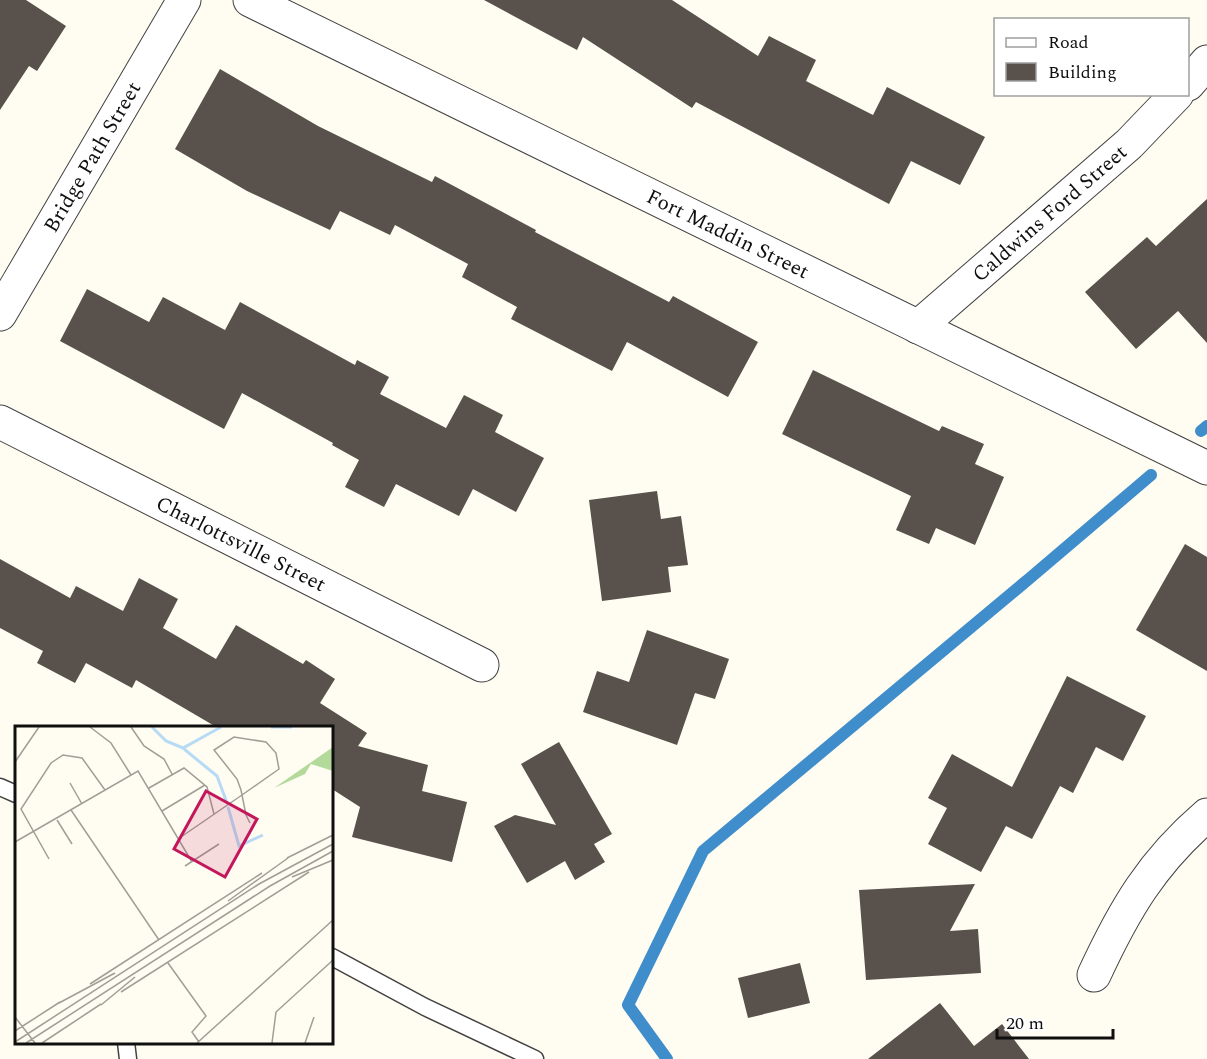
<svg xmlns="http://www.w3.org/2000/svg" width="1207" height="1059" font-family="Spectral,serif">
<rect width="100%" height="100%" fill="#fffdf2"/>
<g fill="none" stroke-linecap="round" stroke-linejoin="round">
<!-- stream -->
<g stroke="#3f8dcb" stroke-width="12">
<path d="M1201 431 1207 426"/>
<path d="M667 1059 628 1005 703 851 1030 578 1151 475"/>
</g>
</g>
<!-- building -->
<g fill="#58514c">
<path d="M0 0H26L66 26 37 71 29 66 0 110Z"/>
<path d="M484 0H672L758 56 769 36 816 60 806 81 873 115 887 87 985 137 960 185 911 161 889 204 696 102 692 108 583 37 577 50Z"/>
<path d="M220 69 318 126 432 182 435 176 536 230 535 232 669 302 673 296 758 342 728 397 627 342 612 371 511 319 517 307 462 277 468 264 395 225 390 235 340 211 330 230 247 191 175 149Z"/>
<path d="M1207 199V343L1178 311 1136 349 1085 292 1147 237 1156 246Z"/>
<path d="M87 289 149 322 163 297 225 330 240 302 355 365 357 360 389 377 380 394 446 428 464 395 503 415 495 432 544 458 516 512 473 489 459 516 396 484 384 507 345 487 359 460 332 445 333 443 242 393 224 429 60 341Z"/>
<path d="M813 370 939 431 942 426 984 444 975 464 1004 477 975 545 936 528 929 544 896 530 911 496 782 434Z"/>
<path d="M657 491 661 519 681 516 688 565 668 567 671 592 602 601 589 500Z"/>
<path d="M1185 544 1207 557V671L1136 630Z"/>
<path d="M0 559 70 598 76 586 123 611 139 578 178 599 163 628 216 659 236 625 303 664 306 660 335 679 320 703 367 733 358 746 428 765 422 791 467 802 452 862 352 837 360 807 332 789V728H218L136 680 132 688 86 663 75 683 37 663 43 651 0 628Z"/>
<path d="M647 630 729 659 715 699 695 693 677 745 583 712 597 671 629 682Z"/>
<path d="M1067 676 1146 716 1123 761 1096 747 1073 793 1060 786 1032 839 1006 826 981 872 928 844 947 808 928 798 952 754 1012 787Z"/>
<path d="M559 742 612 834 594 844 605 862 575 880 565 861 527 883 494 826 515 815 556 825 521 764Z"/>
<path d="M975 884 950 931 978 929 981 973 866 980 859 890Z"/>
<path d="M800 963 810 1003 748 1018 738 978Z"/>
<path d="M940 1003 974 1046 1002 1024 1029 1059H868Z"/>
</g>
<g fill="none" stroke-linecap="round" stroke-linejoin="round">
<defs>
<g id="service">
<path d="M0 787 16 794"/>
<path d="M332 957 425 1007 535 1059"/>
<path d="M126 1042 128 1059"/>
</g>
<g id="minor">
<path id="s1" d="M250 0 1207 468"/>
<path d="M1188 84 1207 62"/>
<path id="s2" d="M0 314 184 0"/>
<path id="s3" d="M918 327 1129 144 1177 94"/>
<path id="s4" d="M0 422 482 665"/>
<path d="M1094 975C1124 910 1152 862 1207 815"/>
</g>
</defs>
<!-- service casing -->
<use href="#service" stroke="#424242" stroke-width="19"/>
<!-- minor casing -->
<use href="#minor" stroke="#424242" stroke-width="35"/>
<!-- service -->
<use href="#service" stroke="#fff" stroke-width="16"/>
<!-- minor -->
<use href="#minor" stroke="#fff" stroke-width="33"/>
</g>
<g text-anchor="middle" stroke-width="6" stroke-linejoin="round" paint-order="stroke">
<!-- street labels -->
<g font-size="21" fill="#0f0f0f" stroke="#fff">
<text dy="7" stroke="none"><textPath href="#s2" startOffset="182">Bridge Path Street</textPath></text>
<text dy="7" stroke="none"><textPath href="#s3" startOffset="174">Caldwins Ford Street</textPath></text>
<text dy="7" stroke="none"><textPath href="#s1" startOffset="532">Fort Maddin Street</textPath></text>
<text dy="7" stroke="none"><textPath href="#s4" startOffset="270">Charlottsville Street</textPath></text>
</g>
</g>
<!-- overview -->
<g transform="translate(15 726)">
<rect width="318" height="318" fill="#fffdf2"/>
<path d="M318 21V45L296 38 290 48 259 62Z" fill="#b4da9b"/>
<path fill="none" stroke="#b7dbf5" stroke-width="3" d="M137 1 151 15 168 22 206 1M256 1H277M169 23 202 50 212 77M213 81 224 120 248 109"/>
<path fill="none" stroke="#9f9e97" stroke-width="1.5" d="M75 1 96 17 116 49M116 1 129 20 149 33 157 48M0 36 24 1M55 57 67 78M134 62 169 42 192 61 199 88M56 84 144 214M147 85 190 59M42 94 57 118M163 113 227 69 264 43 261 27 251 16 219 11 199 24 222 53 226 64 231 89 235 97M0 116 123 45 177 136M272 132 318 109M34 133 6 83 36 37 48 29 67 32 90 64M170 140 204 118M277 151 318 134M213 175 273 132M153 237 191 290 177 306 184 316M75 258 247 147M106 266 294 146M44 277 100 247M86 279 120 251M0 291 20 317M0 305 45 276M0 316 244 158 318 118M11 317 255 160 318 125M27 317 86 278M182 317 318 194M257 317 261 286 318 234M290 317 299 291"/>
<path fill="#c2185b" fill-opacity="0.15" stroke="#c2185b" stroke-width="3" d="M191 65 242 93 210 151 159 123Z"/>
<rect width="318" height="318" fill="none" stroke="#0f0f0f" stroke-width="3"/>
</g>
<!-- legend -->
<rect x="994" y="18" width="195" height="78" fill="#ffffff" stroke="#9f9f9f" stroke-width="1.5"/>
<rect x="1006" y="38" width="30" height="9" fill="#ffffff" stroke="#9f9f9f" stroke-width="1.5"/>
<text x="1048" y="48" font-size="18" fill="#0f0f0f">Road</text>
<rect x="1006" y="63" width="30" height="18" fill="#58514c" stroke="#9f9f9f" stroke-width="1.5"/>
<text x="1048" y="78" font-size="18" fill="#0f0f0f">Building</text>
<!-- scale -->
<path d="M997 1029v9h116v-9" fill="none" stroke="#0f0f0f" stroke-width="3"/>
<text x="1006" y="1029" font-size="18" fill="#0f0f0f" stroke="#ffffff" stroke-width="4.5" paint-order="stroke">20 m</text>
</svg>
